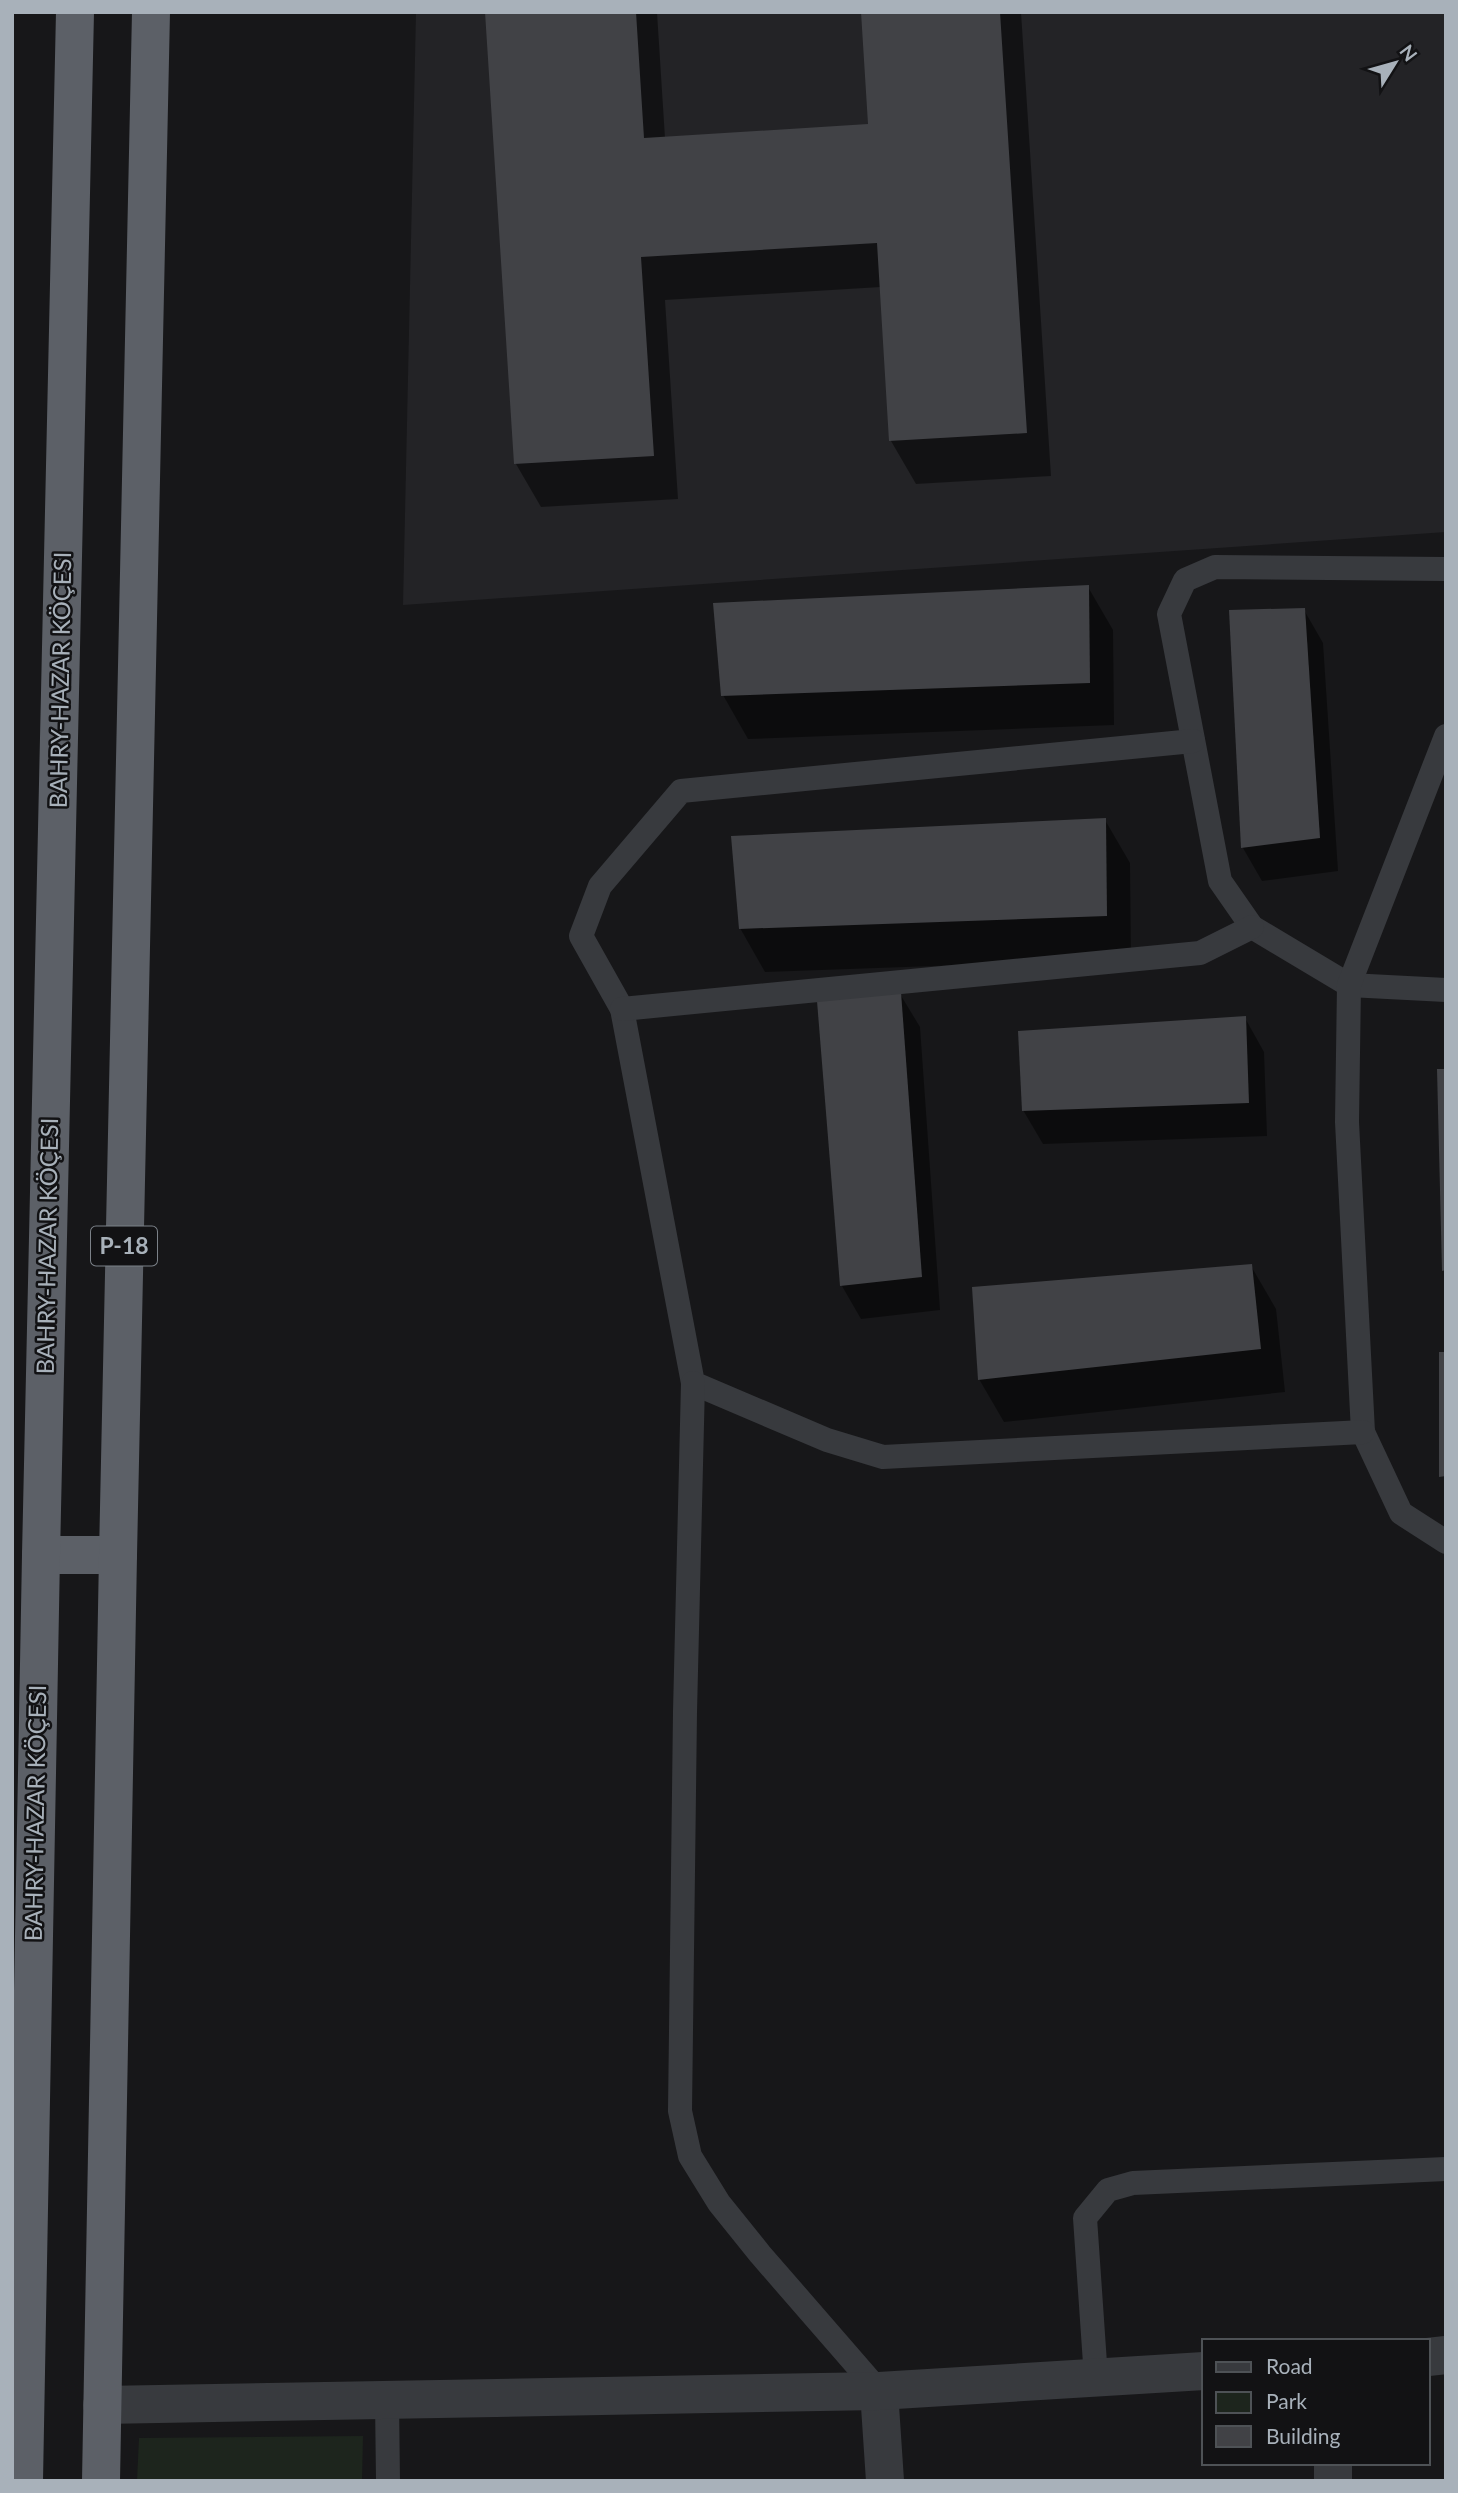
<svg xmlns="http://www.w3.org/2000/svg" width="1458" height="2493" font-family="Lato,sans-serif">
<rect width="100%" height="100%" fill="#171719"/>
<!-- built -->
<path fill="#232326" d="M416 12H1446V532L403 605Z"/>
<!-- green -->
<path fill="#1d251d" d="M363 2436 362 2481H137L139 2438Z"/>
<!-- shadow -->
<g fill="#0007">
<path d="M487 12H657L665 138 870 126 863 12H1021L1051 476 916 484 891 441 881 287 665 300 678 499 541 507 516 464Z"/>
<path d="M1088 587 1113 630 1114 725 748 739 723 695Z"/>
<path d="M1304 610 1323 643 1338 871 1262 881 1243 848 1231 612Z"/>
<path d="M1105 820 1130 863 1131 959 765 972 740 928Z"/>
<path d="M900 994 920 1027 940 1310 861 1319 842 1286Z"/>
<path d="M1245 1018 1264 1052 1267 1136 1043 1144 1023 1110Z"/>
<path d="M1251 1266 1276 1309 1285 1392 1004 1422 979 1379Z"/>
</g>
<!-- building -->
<g fill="#414246">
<path d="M485 12H636L644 138 868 124 861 12H1000L1027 433 889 441 877 243 641 257 654 456 514 464Z"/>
<path d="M1089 585 1090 683 721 696 713 603Z"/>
<path d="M1305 608 1320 838 1241 848 1229 610Z"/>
<path d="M1106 818 1107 916 739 929 731 836Z"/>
<path d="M901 992 922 1277 840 1286 817 1001Z"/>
<path d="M1246 1016 1249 1103 1022 1111 1018 1031Z"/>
<path d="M1437 1069H1446V1270L1442 1271Z"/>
<path d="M1252 1264 1261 1349 978 1380 972 1287Z"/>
<path d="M1439 1352H1446V1476L1439 1477Z"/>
</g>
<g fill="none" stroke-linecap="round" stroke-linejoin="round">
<!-- service -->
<g stroke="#383a3e" stroke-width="24">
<path d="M1446 569 1215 567 1185 580 1169 614 1220 881 1252 927 1349 985 1446 990"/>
<path d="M1446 736 1349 985 1347 1122 1363 1432 1401 1513 1446 1542"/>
<path d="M1193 741 681 791 600 886 581 936 622 1009 693 1383 827 1440 883 1457 1363 1432"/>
<path d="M622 1009 1200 953 1252 927"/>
<path d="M693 1383 685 1712 680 2111 690 2156 719 2203 760 2254 879 2391"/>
<path d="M1096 2378 1085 2218 1108 2190 1133 2183 1446 2169"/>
<path d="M387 2400 388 2481"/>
</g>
<!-- minor -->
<g stroke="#383a3e" stroke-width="38">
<path d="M1428 2357 1446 2355"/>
<path d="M879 2391 885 2481"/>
<path d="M102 2405 879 2391 1204 2371"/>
<path d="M1333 2463V2481"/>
</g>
<!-- trunk -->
<g stroke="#5c6067" stroke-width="38">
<path d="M41 1555H118"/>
<path d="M24 2481 41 1555 75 12"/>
<path d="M101 2481 118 1555 151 12"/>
</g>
</g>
<g text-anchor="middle" stroke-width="5" stroke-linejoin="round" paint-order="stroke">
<!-- shield labels -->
<rect fill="#121214" stroke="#7b8188" stroke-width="2" x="91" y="1226.5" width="66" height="39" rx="5"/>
<g font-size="23" font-weight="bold" fill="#a8b1ba">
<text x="124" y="1254">P-18</text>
</g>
<!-- street labels -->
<g font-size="24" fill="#a8b1ba" stroke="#121214">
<text transform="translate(61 680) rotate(-89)" y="8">BAHRY-HAZAR KÖÇESI</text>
<text transform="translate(48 1246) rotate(-89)" y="8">BAHRY-HAZAR KÖÇESI</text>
<text transform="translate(36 1813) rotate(-89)" y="8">BAHRY-HAZAR KÖÇESI</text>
</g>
</g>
<!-- border -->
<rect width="1458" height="2493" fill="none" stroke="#a8b1ba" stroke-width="28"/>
<!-- legend -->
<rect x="1202" y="2339" width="228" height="126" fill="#121214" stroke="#4e5256" stroke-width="2"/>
<rect x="1216" y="2362" width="35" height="10" fill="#383a3e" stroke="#4e5256" stroke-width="2"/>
<text x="1266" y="2374" font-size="21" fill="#a8b1ba">Road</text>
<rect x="1216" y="2392" width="35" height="21" fill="#1d251d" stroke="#4e5256" stroke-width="2"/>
<text x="1266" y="2409" font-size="21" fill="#a8b1ba">Park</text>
<rect x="1216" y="2426" width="35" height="21" fill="#414246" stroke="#4e5256" stroke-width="2"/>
<text x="1266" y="2444" font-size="21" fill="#a8b1ba">Building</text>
<!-- north arrow -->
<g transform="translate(1395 63) rotate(53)" stroke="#121214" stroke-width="5" paint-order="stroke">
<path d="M0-5L12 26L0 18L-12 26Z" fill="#a8b1ba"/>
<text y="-10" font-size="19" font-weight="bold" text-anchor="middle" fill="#a8b1ba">N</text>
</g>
</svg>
